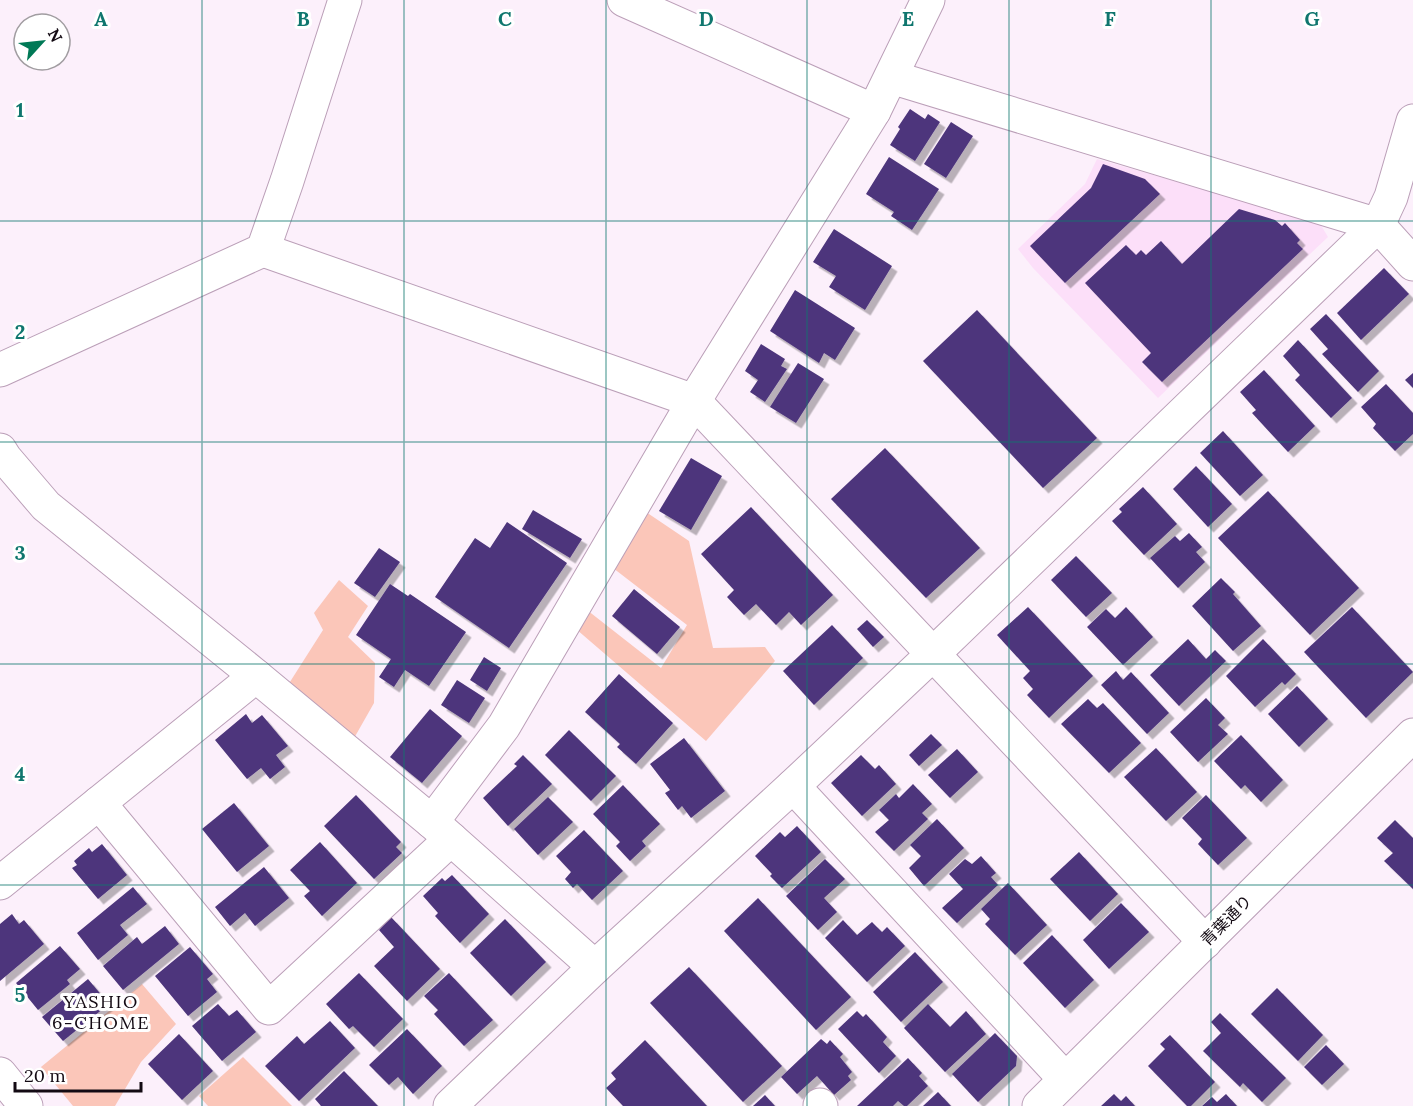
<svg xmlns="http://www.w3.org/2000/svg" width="1413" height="1106" font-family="Lora,'Noto Sans JP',serif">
<defs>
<filter id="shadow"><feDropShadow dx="5.5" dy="5.5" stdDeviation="0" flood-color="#0004"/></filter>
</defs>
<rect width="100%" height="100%" fill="#fcf0fb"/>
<!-- built -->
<path fill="#fcdff9" d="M1097 159 1319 222 1328 237 1158 398 1033 268 1018 249 1085 184Z"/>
<!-- green -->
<g fill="#fbc6b9">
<path d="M646 512 689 541 713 648 765 647 775 661 706 741 576 629 587 610 661 668 687 625 613 568Z"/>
<path d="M339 580 368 606 348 637 375 663 374 703 353 740 288 685 323 630 314 613Z"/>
<path d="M142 984 176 1024 141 1062 115 1106H73L41 1067Z"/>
<path d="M243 1057 292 1106H208L199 1096Z"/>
</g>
<!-- building -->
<g fill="#4d367b" filter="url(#shadow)">
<path d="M910 109 925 119 928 114 940 122 915 161 890 145 900 129 898 127Z"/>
<path d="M951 122 973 136 946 178 924 164Z"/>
<path d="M889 157 939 189 912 230 891 216 894 212 866 194Z"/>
<path d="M1103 164 1145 179 1160 194 1065 283 1030 246 1091 188Z"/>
<path d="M1239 209 1275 220 1282 226 1285 223 1300 240 1297 243 1303 249 1162 382 1142 362 1151 353 1085 283 1126 245 1136 255 1141 250 1146 255 1161 241 1182 264Z"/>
<path d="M834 229 892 266 865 310 829 287 836 276 813 262Z"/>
<path d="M1384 268 1409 294 1361 340 1337 313Z"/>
<path d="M795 290 855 328 835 360 824 353 819 363 770 331Z"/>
<path d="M977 310 1097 438 1043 488 923 361Z"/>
<path d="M1326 314 1379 371 1358 392 1322 354 1328 349 1310 329Z"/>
<path d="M1298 340 1352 398 1331 418 1295 380 1300 375 1283 356Z"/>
<path d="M761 344 785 359 781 366 787 369 765 402 750 392 758 380 745 371Z"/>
<path d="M798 363 824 379 796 423 770 407Z"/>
<path d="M1264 370 1315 426 1288 452 1252 413 1256 410 1240 392Z"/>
<path d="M1413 373V388L1405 380Z"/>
<path d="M1386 384 1413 413V434L1395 451 1373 428 1376 424 1361 407Z"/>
<path d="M1223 431 1263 475 1240 496 1200 453Z"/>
<path d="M885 448 980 548 926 598 831 499Z"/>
<path d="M691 458 722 476 691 530 659 511Z"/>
<path d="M1196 466 1232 504 1208 527 1173 489Z"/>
<path d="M1143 487 1177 524 1144 555 1112 521 1122 512 1119 509Z"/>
<path d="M1268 491 1359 588 1310 635 1218 538Z"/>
<path d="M751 507 833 595 801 625 789 612 776 625 756 604 744 615 727 597 734 590 701 554Z"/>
<path d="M533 510 582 539 570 558 522 529Z"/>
<path d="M507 522 567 563 509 648 435 597 475 538 490 548Z"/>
<path d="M1189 533 1202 547 1196 552 1205 562 1178 588 1150 558 1175 536 1180 541Z"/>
<path d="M379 548 400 562 375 597 354 583Z"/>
<path d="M1076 556 1112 593 1086 617 1051 580Z"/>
<path d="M1221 578 1235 592 1233 594 1261 626 1233 651 1192 606Z"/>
<path d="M390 584 408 596 410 594 466 632 429 686 405 670 394 687 379 677 391 659 356 635Z"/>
<path d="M634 589 680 627 657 654 612 616Z"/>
<path d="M1028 607 1093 676 1049 718 1027 695 1033 689 1023 678 1030 671 997 635Z"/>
<path d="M1126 607 1153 637 1123 665 1087 627 1106 609 1115 618Z"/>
<path d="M1352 607 1413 672 1366 718 1304 652Z"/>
<path d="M867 620 884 637 873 647 857 629Z"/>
<path d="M832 625 863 658 814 705 783 671Z"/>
<path d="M1188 639 1206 659 1215 650 1226 661 1179 706 1150 675Z"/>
<path d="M1263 639 1296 674 1285 685 1282 682 1255 707 1226 676Z"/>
<path d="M484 657 501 668 487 691 470 680Z"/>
<path d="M1116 671 1123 680 1131 672 1169 713 1147 734 1101 685Z"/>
<path d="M619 674 673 723 636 764 617 747 620 744 585 712Z"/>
<path d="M457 680 485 698 469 723 441 705Z"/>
<path d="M1297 686 1328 719 1299 747 1268 714Z"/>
<path d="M1206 698 1225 718 1218 725 1228 734 1198 762 1170 732Z"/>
<path d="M1088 699 1097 708 1103 703 1141 743 1109 773 1061 724Z"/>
<path d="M430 709 462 736 422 783 390 757Z"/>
<path d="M246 714 252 723 262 715 288 746 276 755 285 767 270 779 261 768 247 779 215 740Z"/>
<path d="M569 730 616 776 591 801 545 755Z"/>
<path d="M931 734 942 745 919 766 909 755Z"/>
<path d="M1241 735 1283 780 1261 802 1245 785 1241 789 1214 761Z"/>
<path d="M684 738 725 791 691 818 682 806 678 810 665 793 670 790 650 764Z"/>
<path d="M1156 748 1197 792 1166 821 1124 777Z"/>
<path d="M957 749 978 772 950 798 928 775Z"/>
<path d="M523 755 552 784 508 826 483 798 517 766 514 764Z"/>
<path d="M861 755 875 769 879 765 896 784 862 816 831 783Z"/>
<path d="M913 784 932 804 922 813 928 819 894 851 875 832 889 820 879 810 896 794 899 798Z"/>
<path d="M623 785 660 824 642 841 646 846 630 861 616 846 620 842 593 814Z"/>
<path d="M356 795 401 842 396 847 402 853 374 879 324 826Z"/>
<path d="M1206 795 1247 838 1218 865 1198 844 1202 839 1182 818Z"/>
<path d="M548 797 573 822 538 855 514 829Z"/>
<path d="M234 803 269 846 237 872 202 829Z"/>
<path d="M937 819 964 848 924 886 909 868 921 856 910 845Z"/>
<path d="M1395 820 1413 838V889L1384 861 1393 853 1377 838Z"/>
<path d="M797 826 821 852 782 888 770 876 772 874 755 856 780 832 785 837Z"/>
<path d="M584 830 623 871 592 900 577 884 573 888 565 879 571 872 556 856Z"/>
<path d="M320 842 357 883 322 916 304 896 310 891 290 870Z"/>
<path d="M102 844 127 875 98 899 72 868 77 865 74 861 89 848 92 852Z"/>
<path d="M1079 852 1118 894 1090 921 1050 879Z"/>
<path d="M981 856 996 873 991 877 998 885 957 923 942 908 963 889 949 874 965 859 972 864Z"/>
<path d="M825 859 845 879 824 898 837 912 818 930 786 896Z"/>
<path d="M264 867 289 898 255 926 245 913 230 926 215 907Z"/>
<path d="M452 875 489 914 460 943 435 916 438 913 423 896 442 878 445 881Z"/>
<path d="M1008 883 1047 925 1015 955 985 924 990 919 981 909Z"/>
<path d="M133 887 147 904 120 925 128 935 98 960 77 933Z"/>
<path d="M758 898 851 997 816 1030 724 931Z"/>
<path d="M1121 903 1149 932 1109 969 1083 940Z"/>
<path d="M12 914 19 924 24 920 44 944 0 981V924Z"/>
<path d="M391 917 440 969 407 1001 374 966 394 947 379 930Z"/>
<path d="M505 919 546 962 511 996 470 953Z"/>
<path d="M843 920 857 935 872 922 882 932 887 927 905 946 867 982 825 938Z"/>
<path d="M165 926 179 944 123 990 103 966 137 937 142 944Z"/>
<path d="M1052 935 1094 980 1065 1008 1023 963Z"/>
<path d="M60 946 80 969 67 980 70 984 38 1010 16 983Z"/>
<path d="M190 947 213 974 207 979 217 992 188 1016 155 976Z"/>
<path d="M915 952 943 982 901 1022 873 992Z"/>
<path d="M689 967 782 1066 743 1102 650 1003Z"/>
<path d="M359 973 403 1019 374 1047 353 1026 349 1029 326 1004Z"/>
<path d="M449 973 493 1020 464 1046 434 1014 438 1010 424 996Z"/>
<path d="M88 979 109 1004 63 1041 42 1017Z"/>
<path d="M1277 988 1323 1035 1298 1061 1251 1014Z"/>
<path d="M218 1004 229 1016 237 1010 256 1032 222 1061 192 1026Z"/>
<path d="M928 1004 950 1027 966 1011 986 1034 945 1072 904 1028Z"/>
<path d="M857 1011 863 1017 866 1014 887 1037 883 1042 896 1056 879 1073 838 1029Z"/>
<path d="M1220 1013 1286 1078 1262 1102 1243 1083 1240 1087 1203 1051 1221 1033 1211 1022Z"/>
<path d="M330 1021 355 1048 299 1101 265 1066 297 1036 304 1044Z"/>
<path d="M407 1029 442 1066 413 1094 398 1077 389 1085 369 1065Z"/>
<path d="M995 1033 1017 1056 1016 1066 978 1102 952 1074Z"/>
<path d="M179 1034 213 1071 182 1100 148 1064Z"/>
<path d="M1170 1035 1215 1082 1191 1106H1187L1148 1066 1165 1049 1160 1044Z"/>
<path d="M821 1039 827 1044 830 1040 843 1054 840 1057 852 1072 848 1076 851 1080 834 1095 817 1076 797 1094 781 1077Z"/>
<path d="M645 1040 707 1106H623L606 1088 616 1079 611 1073Z"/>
<path d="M1326 1045 1344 1064 1322 1085 1304 1067Z"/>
<path d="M908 1058 922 1073 919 1076 928 1086 907 1106H904L898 1101 893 1106H857Z"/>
<path d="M344 1071 378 1106H321L315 1099Z"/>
<path d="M938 1092 951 1106H923Z"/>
<path d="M1114 1094 1121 1101 1126 1096 1135 1106H1101Z"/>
<path d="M1226 1094 1237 1106H1202L1212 1097 1217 1102Z"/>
<path d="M765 1095 775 1106H753Z"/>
</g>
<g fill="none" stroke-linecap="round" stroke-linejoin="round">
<defs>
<g id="minor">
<path d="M624 0 874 111"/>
<path d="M891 77 1378 225 1413 264"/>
<path d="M263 250 694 401 1205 942"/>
<path d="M0 370 263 250 287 181 345 0"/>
<path d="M0 450 5 458 46 506 256 676 432 822 595 967"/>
<path d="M793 786 1065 1079"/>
<path d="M99 803 269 1008 451 839"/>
<path d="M432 822 504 726 694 401 874 111 928 0"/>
<path d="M0 883 256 676"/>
<path d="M0 1074 26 1106"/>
<path d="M820 1105 821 1106"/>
<path d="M450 1106 595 967 793 786 933 654 1378 225 1391 197 1413 121"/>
<path d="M1039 1106 1413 735"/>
</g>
</defs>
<!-- minor casing -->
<use href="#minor" stroke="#bb9fb8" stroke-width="35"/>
<!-- minor -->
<use href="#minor" stroke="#fff" stroke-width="33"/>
</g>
<!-- grid -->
<path fill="none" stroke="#0f766e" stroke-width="1.5" stroke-opacity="0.55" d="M202 0V1106M404 0V1106M606 0V1106M807 0V1106M1009 0V1106M1211 0V1106M0 221H1413M0 442H1413M0 664H1413M0 885H1413"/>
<g text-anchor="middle" stroke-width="6" stroke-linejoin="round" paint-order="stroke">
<!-- street labels -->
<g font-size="16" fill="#130a13" stroke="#fff">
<text transform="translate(1226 920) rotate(-45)" y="6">青葉通り</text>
</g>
<!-- neighbourhood labels -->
<g font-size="18" letter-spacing="1.5" fill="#130a13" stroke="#fff">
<text x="101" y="1008">YASHIO<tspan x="101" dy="21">6-CHOME</tspan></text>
</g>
</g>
<g font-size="20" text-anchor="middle" font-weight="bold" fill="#0f766e" stroke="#fff" stroke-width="6" stroke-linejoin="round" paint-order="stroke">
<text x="101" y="26">A</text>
<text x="303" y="26">B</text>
<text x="505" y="26">C</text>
<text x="706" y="26">D</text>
<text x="908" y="26">E</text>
<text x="1110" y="26">F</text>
<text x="1312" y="26">G</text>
<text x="20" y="117">1</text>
<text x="20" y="339">2</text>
<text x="20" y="560">3</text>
<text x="20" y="781">4</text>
<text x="20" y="1002">5</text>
</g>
<!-- north arrow -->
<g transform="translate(42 42) rotate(63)"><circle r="28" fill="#ffffff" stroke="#a19da1" stroke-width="1.5"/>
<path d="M0-4.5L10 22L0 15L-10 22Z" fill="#007956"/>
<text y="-9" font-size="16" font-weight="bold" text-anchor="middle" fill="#130a13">N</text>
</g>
<!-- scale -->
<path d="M15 1082v9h126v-9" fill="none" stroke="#130a13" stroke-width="3"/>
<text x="24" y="1082" font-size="18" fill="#130a13" stroke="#ffffff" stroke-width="4.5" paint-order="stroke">20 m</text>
</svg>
